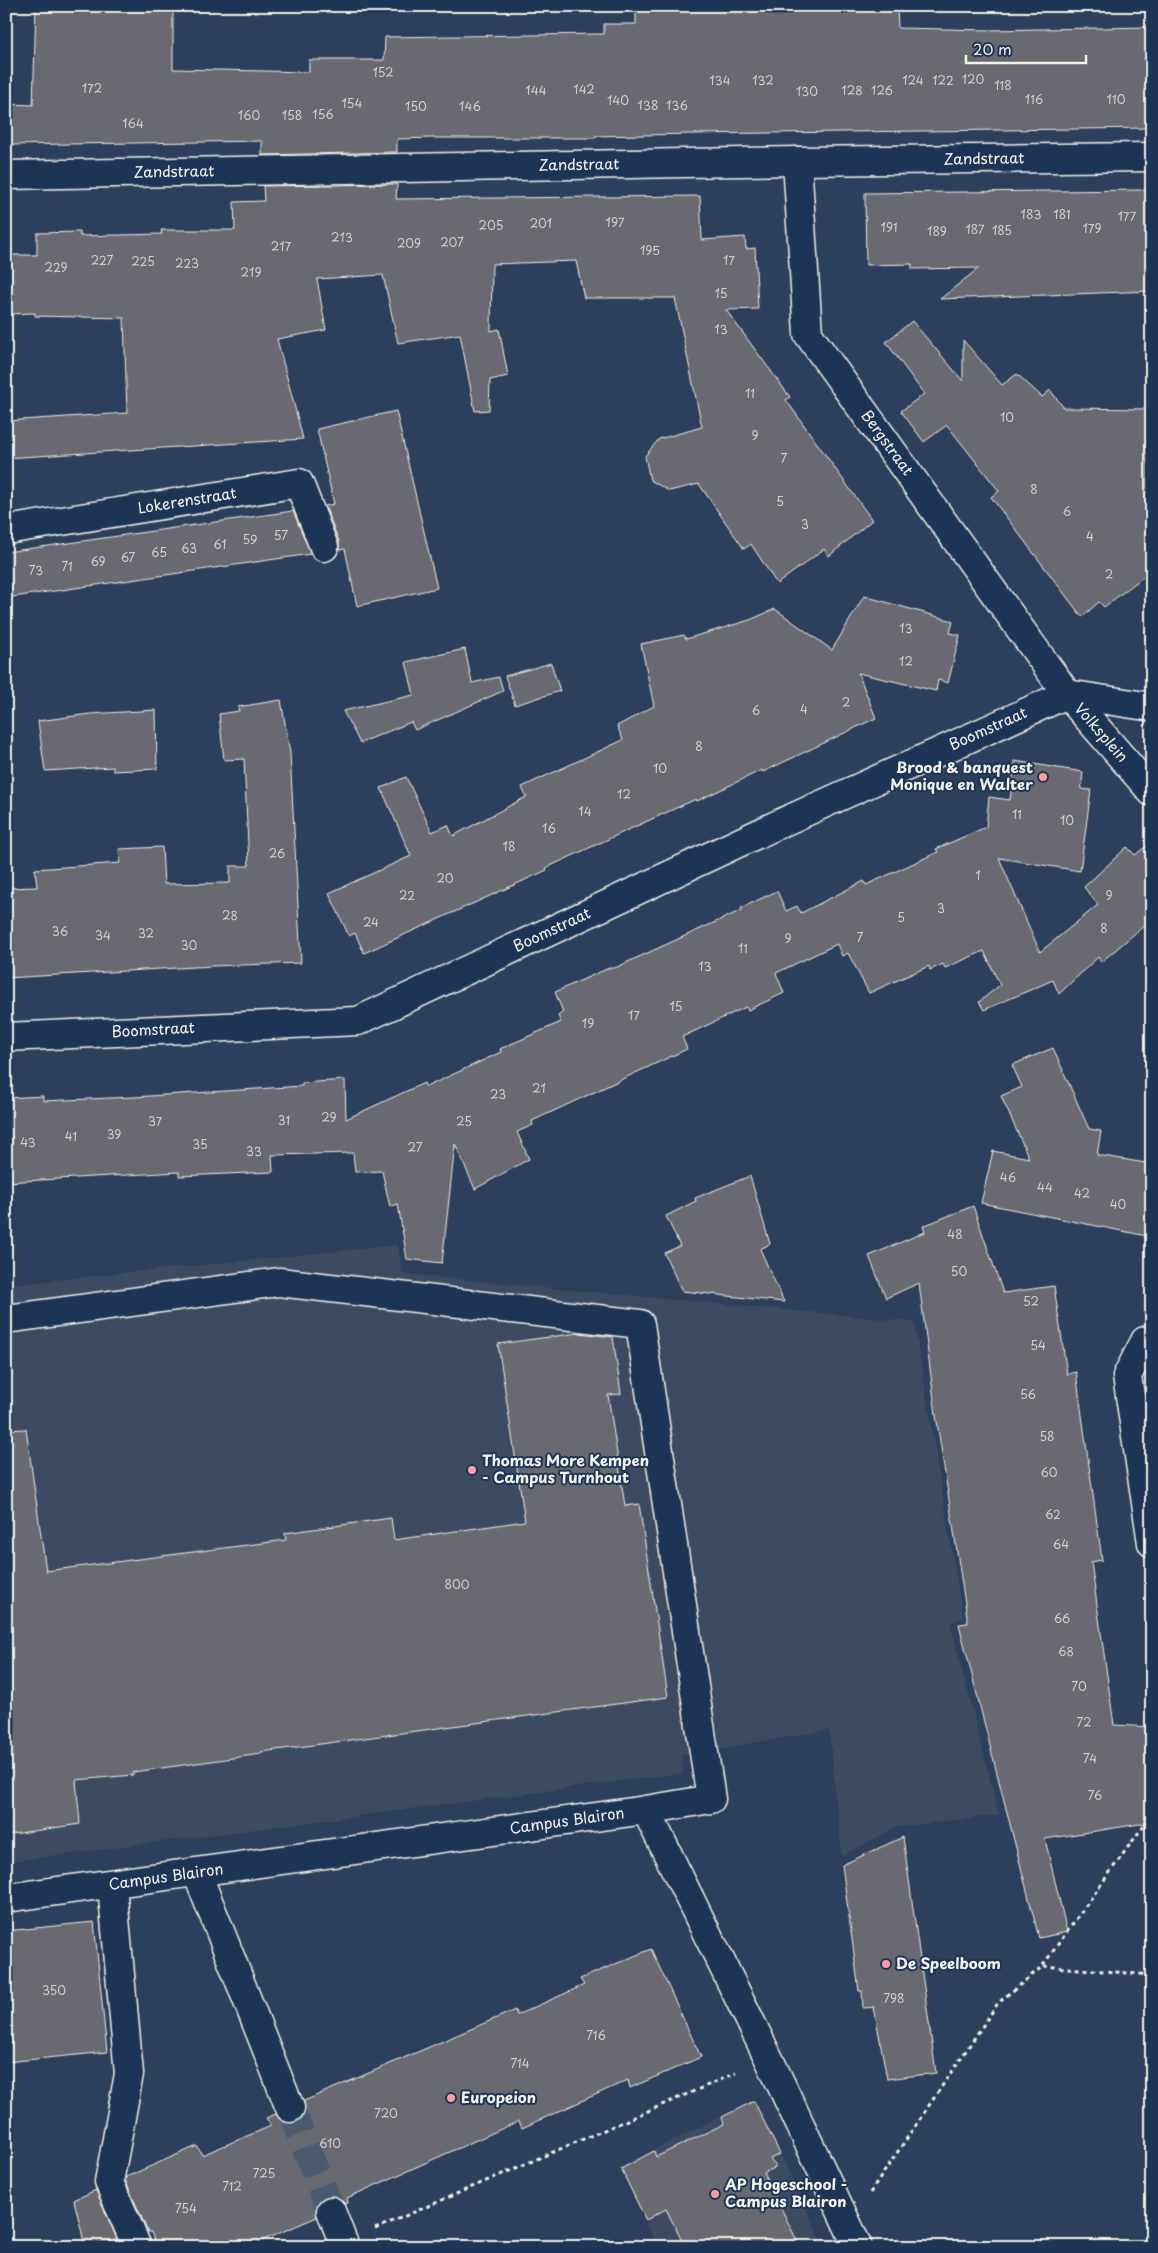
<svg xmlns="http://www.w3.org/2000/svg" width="1158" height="2253" font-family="'Playpen Sans',sans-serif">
<rect width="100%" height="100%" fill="#2c3f5c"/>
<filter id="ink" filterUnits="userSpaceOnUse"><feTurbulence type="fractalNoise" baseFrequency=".02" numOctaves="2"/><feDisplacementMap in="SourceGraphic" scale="10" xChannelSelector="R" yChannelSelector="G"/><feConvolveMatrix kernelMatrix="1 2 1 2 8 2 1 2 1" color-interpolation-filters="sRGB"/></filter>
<g filter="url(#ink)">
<!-- built -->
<g fill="#3e4c62">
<path d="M398 1245 402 1274 914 1322 963 1618 950 1623 999 1815 896 1827 842 1856 829 1730 682 1755 683 1773 6 1862V1285Z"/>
<path d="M755 2100 824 2247H658L619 2167Z"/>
</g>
<!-- building -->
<g fill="#686971" stroke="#f4f1e8">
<path d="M36 6H173V69L309 72V60H384L385 37 604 34V24H636V6H897L898 28 988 30 1152 27V128L692 134 595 136V138H433L397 139V152L262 155V141L6 145V104L33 105Z"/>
<path d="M397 184 396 199 700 196 702 240 745 237 746 249 755 248 758 309 726 310 790 397 786 400 872 520 829 556 824 549 777 584 751 544 744 549 699 484 669 491 650 480 645 456 659 439 702 427 675 298H584L576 261 492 264 491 331 499 329 508 376 490 380 489 410 475 411 460 334 398 343 383 275 317 279 326 330 277 339 303 439 6 458V421L127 413 124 318 35 316V313L6 314V255H37V233L80 232V236L162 234 161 230H235L234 202 264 201 263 186Z"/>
<path d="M1147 190V244H1152V291L940 299 979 268 912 269V264L866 265 865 193Z"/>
<path d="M912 321 963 381V340L1002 385 1017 374 1042 397 1050 390 1064 408 1147 409V488L1152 489V570L1104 607 1099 602 1082 617 991 497 999 491 947 425 924 442 901 411 924 394 886 342Z"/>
<path d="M396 411 437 588 357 606 345 549 339 550V541L325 506 334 504 317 429Z"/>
<path d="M293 511 311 554 6 598V552Z"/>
<path d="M864 596 953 621 950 633 960 635 948 683 938 680 936 691 858 673 876 718 763 772 762 770 697 801 696 799 630 829 546 868 547 870 364 953 355 933 349 936 329 893 411 856 381 788 406 777 432 832 448 825 453 836 526 797 522 787 623 740 617 726 654 706 641 644 684 635 686 639 750 620 775 609 832 650Z"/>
<path d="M465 649 472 683 499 677 503 691 415 730 411 722 360 743 343 711 414 695 406 662Z"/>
<path d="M551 663 560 691 515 705 505 676Z"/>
<path d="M281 700 290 753 301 963 212 966 6 978V888L37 887 35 869 120 863 119 849 162 847 164 884 230 883V866H249L244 759 224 760 219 714 239 711 238 707Z"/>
<path d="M156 710 157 769 113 771V767L45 771 38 721 90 714Z"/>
<path d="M1015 761 1083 772 1081 789 1091 790 1080 871 999 858 1040 952 1098 905 1084 887 1127 847 1135 855 1152 842V919L1101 962 1098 957 1059 994 1053 980 984 1010 979 1002 1000 985 984 951 945 968 943 964 930 970 929 966 869 993 848 953 842 956 837 944 776 973 784 993 748 1010 746 1007 682 1037 687 1049 532 1121 533 1125 517 1132 529 1159 475 1189 455 1144 442 1263 407 1259 398 1204 390 1207 382 1171 355 1172 353 1153 272 1155 273 1172 179 1176V1172L6 1182V1098L43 1096V1101L134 1097 302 1086V1083L345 1080 346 1119 424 1083 426 1087 501 1052 500 1049 561 1022 558 1016 563 1012 555 992 609 968H615L632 960 742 910 741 908 777 891 786 911 797 906 801 913 864 881 866 885 938 852 936 849 986 827 989 797 1010 800Z"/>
<path d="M1053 1048 1089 1129 1101 1131 1097 1155 1152 1164V1237L981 1203 993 1151 1029 1158 1001 1096 1022 1087 1012 1065Z"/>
<path d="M750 1176 770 1244 760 1249 784 1302 682 1291 664 1253 680 1246 666 1216 696 1201 695 1198Z"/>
<path d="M973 1206 1003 1293 1054 1286 1067 1374 1076 1372 1102 1560 1091 1562 1114 1725 1152 1727V1822L1045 1839 1067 1932 1039 1938 959 1624 968 1623 936 1415 919 1283 886 1298 869 1256 925 1232 923 1226Z"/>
<path d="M579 1333 613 1337 621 1394 608 1395 625 1506 639 1504 668 1697 261 1752V1754L133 1772V1775L76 1780 80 1824 6 1835V1430L26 1429 46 1571 286 1540 285 1533 391 1518 394 1540 525 1521 498 1344Z"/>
<path d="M903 1837 936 2073 887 2079 874 2007 863 2008 862 1991H859L842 1865Z"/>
<path d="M94 1922 107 2052 6 2062V1931Z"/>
<path d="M651 1949 701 2057 630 2088 628 2080 522 2128 519 2121 347 2198 348 2203 345 2204 340 2199 334 2196 325 2197 319 2201 316 2208 317 2217 247 2247H157L151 2232H148L125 2180 126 2177 197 2146 202 2155 271 2126 266 2118 276 2114 281 2120 287 2123 296 2122 302 2117 305 2111 304 2101 515 2010 517 2015 584 1985 580 1979Z"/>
<path d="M754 2101 780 2154 770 2159 775 2167 764 2173 800 2247H685L666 2209 646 2220 621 2169 654 2151 656 2157 724 2124 722 2117Z"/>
<path d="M96 2190 117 2239 85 2246 74 2200Z"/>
</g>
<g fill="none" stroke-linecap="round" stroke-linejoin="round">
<!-- minor-tunnel -->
<path stroke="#4a5a71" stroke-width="28" stroke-dasharray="28 14" stroke-linecap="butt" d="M290 2108 331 2211"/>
<defs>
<g id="minor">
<path d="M797 161 808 334 1067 694 1152 792"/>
<path d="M6 175 797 161 1152 157"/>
<path d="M6 530 299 483 324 547"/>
<path d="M1067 694 1152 707"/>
<path d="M6 1037 358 1021 781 823 1067 694"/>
<path d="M6 1319 279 1282 640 1324 711 1799 646 1810"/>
<path d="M1152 1339 1145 1341 1127 1376 1152 1543"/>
<path d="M197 1873 290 2108"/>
<path d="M112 1885 129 2074 109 2182 137 2247"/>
<path d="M6 1898 646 1810 769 2059 858 2247"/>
<path d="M331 2211 345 2247"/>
</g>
</defs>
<!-- minor casing -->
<use href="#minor" stroke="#f4f1e8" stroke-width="31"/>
<!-- path -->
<g stroke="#f4f1e8" stroke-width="3" stroke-dasharray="4 4" stroke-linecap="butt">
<path d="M1043 1965 1152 1814"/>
<path d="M870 2193 998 2003 1043 1966 1152 1975"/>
<path d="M375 2229 736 2073"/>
</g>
<!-- minor -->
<use href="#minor" stroke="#1d3557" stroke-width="28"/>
</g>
</g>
<!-- markers -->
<g fill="#ff9aa2" stroke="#1d3557" stroke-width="2">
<circle cx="1043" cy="777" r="5"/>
<circle cx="472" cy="1470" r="5"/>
<circle cx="886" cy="1964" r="5"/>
<circle cx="451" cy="2098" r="5"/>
<circle cx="715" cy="2194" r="5"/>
</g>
<g text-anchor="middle" stroke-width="4" stroke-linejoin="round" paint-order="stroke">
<!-- number labels -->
<g font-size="12" fill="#d1cfca">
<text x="383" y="77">152</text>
<text x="973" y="84">120</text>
<text x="720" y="85">134</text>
<text x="763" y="85">132</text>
<text x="913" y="85">124</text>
<text x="943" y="85">122</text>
<text x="1003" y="90">118</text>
<text x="92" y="93">172</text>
<text x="584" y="94">142</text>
<text x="536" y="95">144</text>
<text x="852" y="95">128</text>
<text x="882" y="95">126</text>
<text x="807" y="96">130</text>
<text x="1034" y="104">116</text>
<text x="1116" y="104">110</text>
<text x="618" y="105">140</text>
<text x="352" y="108">154</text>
<text x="648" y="110">138</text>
<text x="677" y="110">136</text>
<text x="416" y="111">150</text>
<text x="470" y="111">146</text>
<text x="323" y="119">156</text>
<text x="249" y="120">160</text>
<text x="292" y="120">158</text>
<text x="133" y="128">164</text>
<text x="1031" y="219">183</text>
<text x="1062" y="219">181</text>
<text x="1127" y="221">177</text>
<text x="615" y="227">197</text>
<text x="541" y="228">201</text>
<text x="491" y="230">205</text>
<text x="889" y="232">191</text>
<text x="1092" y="233">179</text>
<text x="975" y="234">187</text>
<text x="1002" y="235">185</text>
<text x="937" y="236">189</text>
<text x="342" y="242">213</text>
<text x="452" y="247">207</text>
<text x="409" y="248">209</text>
<text x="281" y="251">217</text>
<text x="650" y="255">195</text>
<text x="102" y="265">227</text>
<text x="729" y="265">17</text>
<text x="143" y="266">225</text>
<text x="187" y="268">223</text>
<text x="56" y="272">229</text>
<text x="251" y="277">219</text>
<text x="721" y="298">15</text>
<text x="721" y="334">13</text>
<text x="750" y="398">11</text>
<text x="1007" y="422">10</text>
<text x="755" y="440">9</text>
<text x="784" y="463">7</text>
<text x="1034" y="494">8</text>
<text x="780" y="506">5</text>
<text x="1067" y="516">6</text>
<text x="805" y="529">3</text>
<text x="281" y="540">57</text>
<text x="1090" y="541">4</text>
<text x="250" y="544">59</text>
<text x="220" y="549">61</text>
<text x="189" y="553">63</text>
<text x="159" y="557">65</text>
<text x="128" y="562">67</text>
<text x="98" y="566">69</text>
<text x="67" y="571">71</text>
<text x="36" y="575">73</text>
<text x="1109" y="579">2</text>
<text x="906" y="633">13</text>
<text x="906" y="666">12</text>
<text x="846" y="707">2</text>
<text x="804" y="714">4</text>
<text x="756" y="715">6</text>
<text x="699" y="751">8</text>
<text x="660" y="773">10</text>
<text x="624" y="799">12</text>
<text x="585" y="816">14</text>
<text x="1017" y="819">11</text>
<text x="1067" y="825">10</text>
<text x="549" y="833">16</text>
<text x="509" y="851">18</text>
<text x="277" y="858">26</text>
<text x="978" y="880">1</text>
<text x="445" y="883">20</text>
<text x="407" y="900">22</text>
<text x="1109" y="900">9</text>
<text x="941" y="913">3</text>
<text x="230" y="920">28</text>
<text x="901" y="922">5</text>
<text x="371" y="927">24</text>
<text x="1104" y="933">8</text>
<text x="60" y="936">36</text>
<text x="146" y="938">32</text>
<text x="103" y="940">34</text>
<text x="860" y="942">7</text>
<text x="788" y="943">9</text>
<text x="189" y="950">30</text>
<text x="743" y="953">11</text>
<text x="705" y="971">13</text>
<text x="676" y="1011">15</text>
<text x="634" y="1020">17</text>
<text x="588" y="1028">19</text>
<text x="539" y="1093">21</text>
<text x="498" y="1099">23</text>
<text x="329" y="1122">29</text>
<text x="284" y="1125">31</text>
<text x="155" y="1126">37</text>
<text x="464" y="1126">25</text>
<text x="114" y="1139">39</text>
<text x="71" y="1141">41</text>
<text x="28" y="1147">43</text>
<text x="200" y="1149">35</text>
<text x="415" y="1152">27</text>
<text x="254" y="1156">33</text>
<text x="1008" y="1182">46</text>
<text x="1045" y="1192">44</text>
<text x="1082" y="1198">42</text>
<text x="1118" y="1209">40</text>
<text x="955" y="1239">48</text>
<text x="959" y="1276">50</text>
<text x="1031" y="1306">52</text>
<text x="1038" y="1350">54</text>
<text x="1028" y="1399">56</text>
<text x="1047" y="1441">58</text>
<text x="1049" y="1477">60</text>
<text x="1053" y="1519">62</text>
<text x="1061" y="1549">64</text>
<text x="457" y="1589">800</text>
<text x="1062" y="1623">66</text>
<text x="1066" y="1656">68</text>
<text x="1079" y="1691">70</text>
<text x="1084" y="1727">72</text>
<text x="1090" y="1763">74</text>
<text x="1095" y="1800">76</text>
<text x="54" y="1995">350</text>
<text x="894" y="2003">798</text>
<text x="596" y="2040">716</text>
<text x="520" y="2068">714</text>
<text x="386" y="2118">720</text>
<text x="330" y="2148">610</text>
<text x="264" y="2178">725</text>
<text x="232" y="2191">712</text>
<text x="186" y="2213">754</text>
</g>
<!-- street labels -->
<g font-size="15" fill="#f4f1e8" stroke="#1d3557">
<text transform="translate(984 159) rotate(-1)" y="5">Zandstraat</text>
<text transform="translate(579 165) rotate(-1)" y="5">Zandstraat</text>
<text transform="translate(174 172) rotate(-1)" y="5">Zandstraat</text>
<text transform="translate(887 443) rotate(54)" y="5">Bergstraat</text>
<text transform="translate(187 501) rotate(-9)" y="5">Lokerenstraat</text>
<text transform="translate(988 729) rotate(-24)" y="5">Boomstraat</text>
<text transform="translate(1101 733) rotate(49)" y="5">Volksplein</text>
<text transform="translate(552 930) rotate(-25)" y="5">Boomstraat</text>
<text transform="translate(153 1030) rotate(-3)" y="5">Boomstraat</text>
<text transform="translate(567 1821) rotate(-8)" y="5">Campus Blairon</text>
<text transform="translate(166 1877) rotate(-8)" y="5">Campus Blairon</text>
</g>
<!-- poi labels -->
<g font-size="15" font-weight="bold" fill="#f4f1e8" stroke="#1d3557" text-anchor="start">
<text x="1033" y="773" text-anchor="end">Brood &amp; banquest<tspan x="1033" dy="17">Monique en Walter</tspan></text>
<text x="482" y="1466">Thomas More Kempen<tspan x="482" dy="17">- Campus Turnhout</tspan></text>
<text x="896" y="1969">De Speelboom</text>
<text x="461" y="2103">Europeion</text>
<text x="725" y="2190">AP Hogeschool -<tspan x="725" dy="17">Campus Blairon</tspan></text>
</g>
</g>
<!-- margin -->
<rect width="1158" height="2253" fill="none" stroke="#1d3557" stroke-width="25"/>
<rect x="12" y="12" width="1133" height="2228" fill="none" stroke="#f4f1e8" stroke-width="2" filter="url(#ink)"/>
<!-- scale -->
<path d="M966 55v8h120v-8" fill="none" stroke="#f4f1e8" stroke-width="2.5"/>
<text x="973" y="55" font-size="15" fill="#f4f1e8" stroke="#1d3557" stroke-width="4" paint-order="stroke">20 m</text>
</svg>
